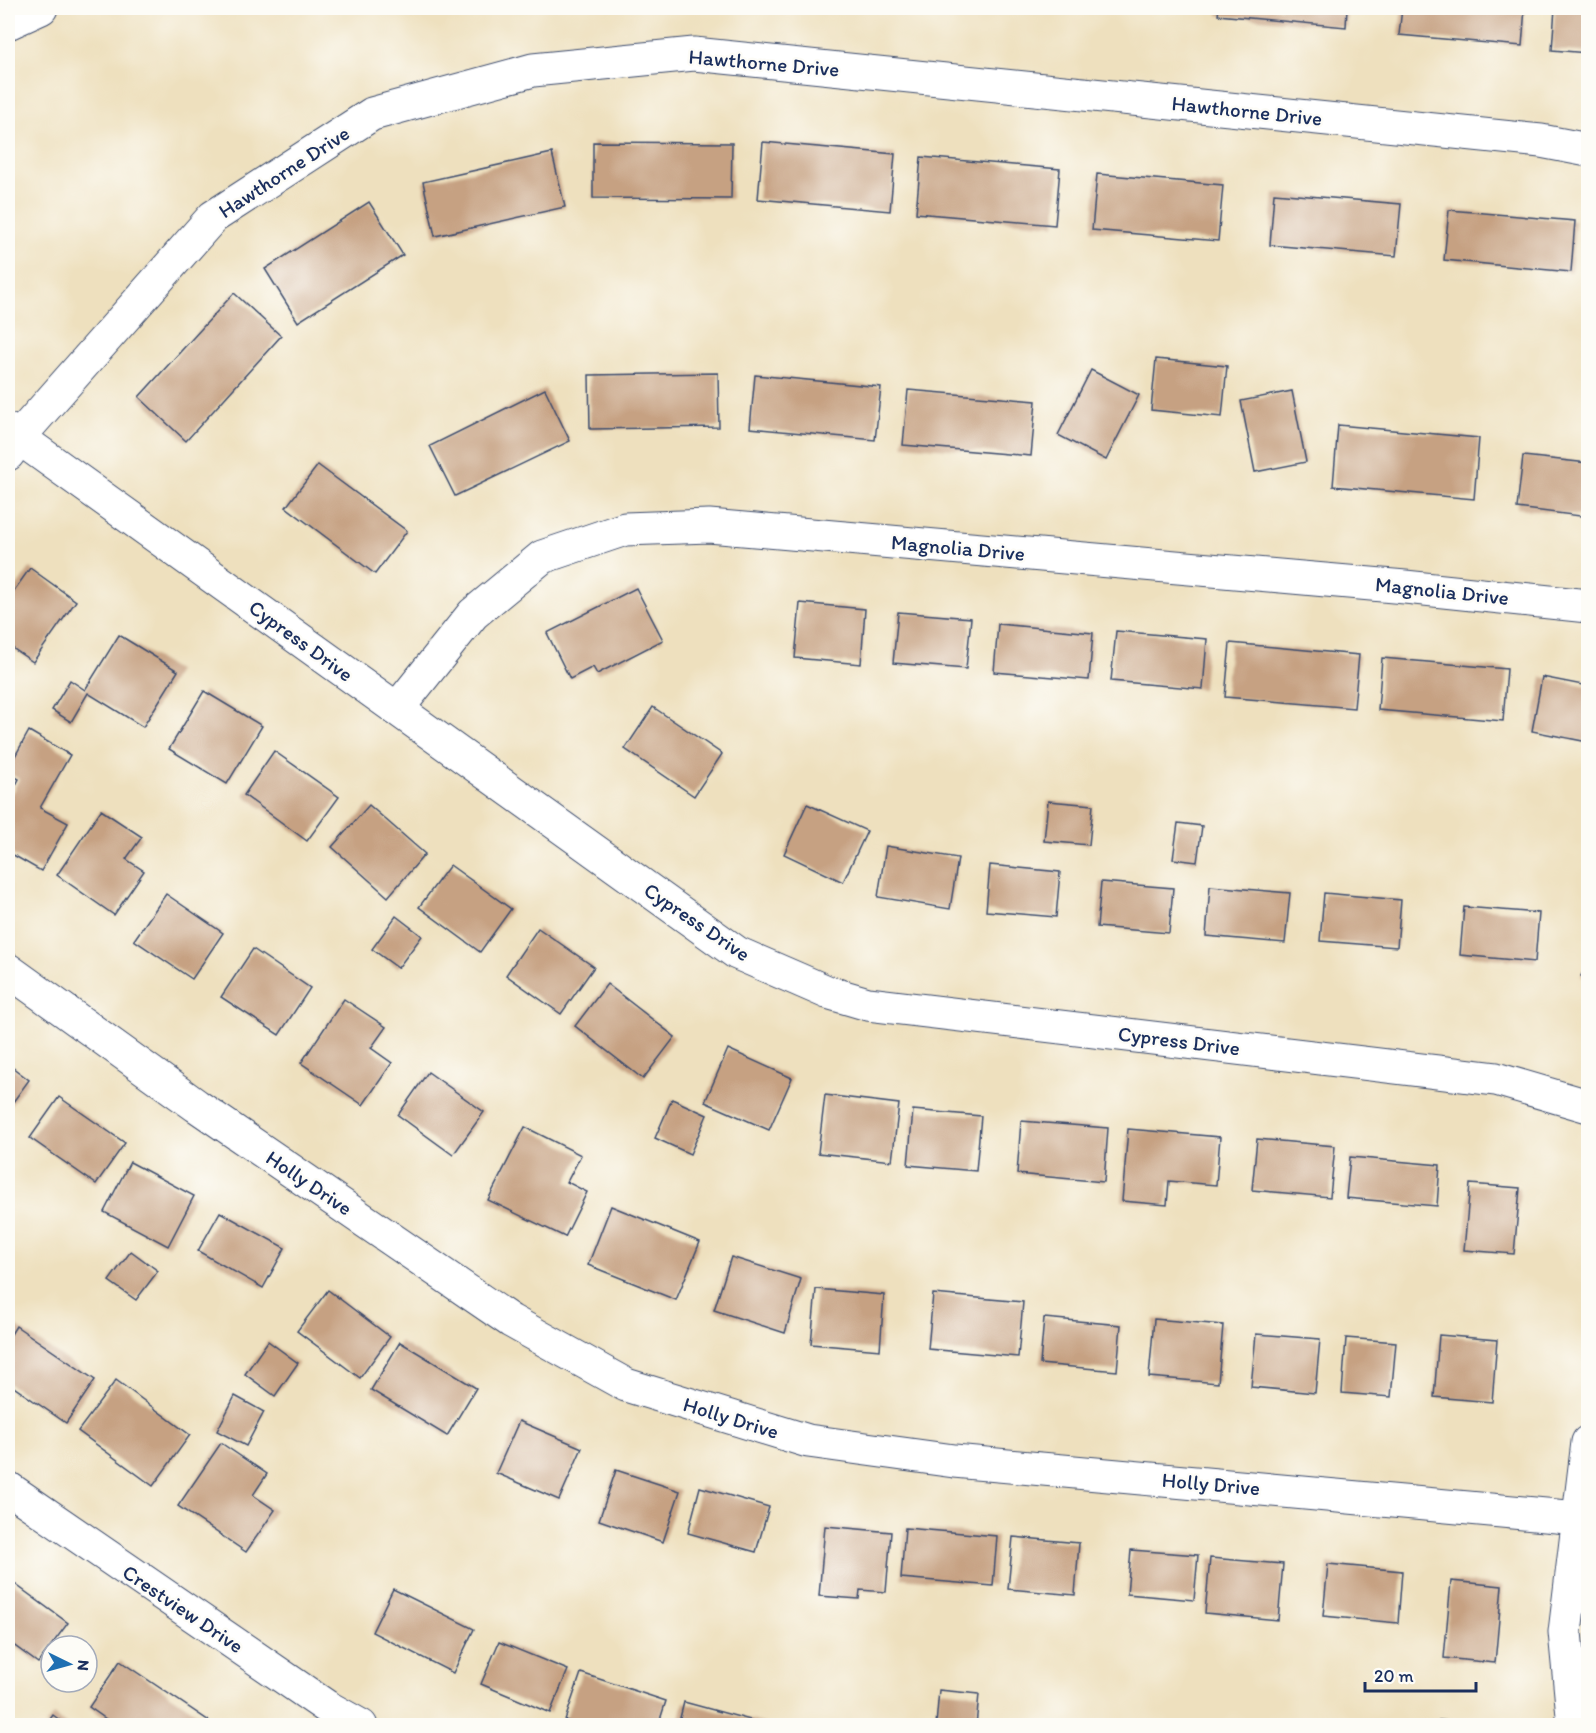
<svg xmlns="http://www.w3.org/2000/svg" width="1596" height="1733" font-family="Itim,sans-serif">
<rect width="100%" height="100%" fill="#fdfcf7"/>
<filter id="ink" filterUnits="userSpaceOnUse"><feTurbulence type="fractalNoise" baseFrequency=".0167" numOctaves="2"/><feDisplacementMap in="SourceGraphic" scale="12" xChannelSelector="R" yChannelSelector="G"/><feConvolveMatrix kernelMatrix="1 2 1 2 8 2 1 2 1" color-interpolation-filters="sRGB"/></filter>
<filter id="wash" filterUnits="userSpaceOnUse"><feTurbulence type="fractalNoise" baseFrequency=".008" numOctaves="4" result="noise"/><feDisplacementMap in="SourceGraphic" scale="24" xChannelSelector="R" yChannelSelector="G"/><feGaussianBlur stdDeviation="1.35" result="paint"/><feColorMatrix in="noise" values="0 0 0 0 0 0 0 0 0 0 0 0 0 0 0 0 0 1.4 0 .05"/><feComposite in="paint" operator="in"/></filter>
<g filter="url(#wash)">
<rect width="100%" height="100%" fill="#eee0be"/>
<g id="blocks">
<!-- building -->
<g fill="#c6a182">
<path d="M1158 8H1176V11L1158 9Z"/>
<path d="M1219 8H1347L1346 27 1218 15Z"/>
<path d="M1402 8H1525L1522 46 1399 35Z"/>
<path d="M1555 8H1588V53L1552 50Z"/>
<path d="M593 142 732 143 731 199 593 198Z"/>
<path d="M763 142 895 154 890 211 758 199Z"/>
<path d="M552 153 565 207 435 236 423 182Z"/>
<path d="M921 157 1060 169 1055 225 916 213Z"/>
<path d="M1097 174 1223 185 1218 241 1092 230Z"/>
<path d="M1274 193 1401 204 1396 256 1270 245Z"/>
<path d="M369 202 403 255 298 322 265 269Z"/>
<path d="M1449 210 1575 221 1571 272 1444 260Z"/>
<path d="M234 293 281 336 186 441 139 397Z"/>
<path d="M1156 359 1227 366 1222 417 1151 410Z"/>
<path d="M1091 370 1139 395 1106 460 1058 435Z"/>
<path d="M718 373 719 427 590 429 589 375Z"/>
<path d="M755 375 881 387 875 440 750 428Z"/>
<path d="M545 389 570 441 455 496 430 446Z"/>
<path d="M908 390 1036 401 1031 456 903 445Z"/>
<path d="M1292 391 1306 462 1255 472 1241 401Z"/>
<path d="M1338 425 1479 438 1474 499 1333 486Z"/>
<path d="M1523 456 1588 463V517L1517 508Z"/>
<path d="M318 465 407 531 375 574 286 507Z"/>
<path d="M30 568 76 601 33 662 8 645V599Z"/>
<path d="M636 588 663 640 597 674 593 667 570 679 547 633Z"/>
<path d="M800 603 865 609 861 664 795 658Z"/>
<path d="M898 612 971 618 966 669 893 663Z"/>
<path d="M998 624 1093 633 1089 680 994 672Z"/>
<path d="M1116 631 1207 639 1203 689 1111 681Z"/>
<path d="M119 635 178 671 143 727 88 693 71 722 52 710 70 680 85 690Z"/>
<path d="M1230 643 1359 655 1354 708 1225 697Z"/>
<path d="M1382 658 1507 669 1503 721 1378 710Z"/>
<path d="M1542 677 1588 686V742L1532 731Z"/>
<path d="M204 691 262 726 227 784 169 749Z"/>
<path d="M653 707 722 754 694 796 625 749Z"/>
<path d="M29 731 70 755 40 808 68 823 41 871 8 852V800L19 779 8 773V769Z"/>
<path d="M274 751 339 797 307 841 244 795Z"/>
<path d="M1048 801 1093 805 1089 845 1044 841Z"/>
<path d="M807 804 867 831 843 882 784 854Z"/>
<path d="M369 805 425 854 388 897 332 847Z"/>
<path d="M101 810 142 837 126 859 144 871 114 915 57 875Z"/>
<path d="M1178 823 1202 826 1197 862 1173 859Z"/>
<path d="M886 846 958 858 950 909 878 897Z"/>
<path d="M450 865 511 909 480 952 419 907Z"/>
<path d="M990 865 1060 872 1056 917 986 911Z"/>
<path d="M1101 882 1173 888 1169 933 1097 927Z"/>
<path d="M1210 886 1290 893 1285 943 1206 936Z"/>
<path d="M1324 893 1401 900 1397 947 1320 941Z"/>
<path d="M166 894 223 933 192 979 134 940Z"/>
<path d="M1464 907 1539 913 1535 962 1460 955Z"/>
<path d="M396 916 422 936 398 968 372 949Z"/>
<path d="M538 928 594 967 561 1014 506 975Z"/>
<path d="M253 949 310 988 279 1035 221 997Z"/>
<path d="M1588 963V980L1581 976Z"/>
<path d="M607 984 675 1037 643 1079 575 1026Z"/>
<path d="M344 999 386 1027 371 1048 392 1063 363 1105 301 1063Z"/>
<path d="M728 1049 792 1078 769 1130 705 1102Z"/>
<path d="M8 1064 29 1080 8 1109Z"/>
<path d="M428 1072 484 1112 453 1155 398 1115Z"/>
<path d="M825 1095 899 1104 892 1161 818 1153Z"/>
<path d="M59 1097 125 1143 96 1184 30 1138Z"/>
<path d="M672 1099 707 1115 690 1154 655 1138Z"/>
<path d="M913 1110 981 1116 976 1171 908 1165Z"/>
<path d="M1021 1121 1108 1128 1104 1182 1017 1174Z"/>
<path d="M525 1127 581 1155 567 1182 587 1192 565 1237 488 1200Z"/>
<path d="M1128 1129 1220 1137 1216 1185 1169 1181 1167 1205 1122 1201Z"/>
<path d="M1257 1139 1335 1146 1330 1197 1252 1190Z"/>
<path d="M1350 1157 1440 1165 1437 1206 1346 1198Z"/>
<path d="M130 1162 194 1196 168 1246 104 1212Z"/>
<path d="M1470 1184 1520 1188 1514 1254 1464 1250Z"/>
<path d="M611 1206 700 1242 676 1300 588 1265Z"/>
<path d="M220 1212 285 1248 263 1288 198 1251Z"/>
<path d="M131 1251 158 1271 136 1300 109 1281Z"/>
<path d="M731 1257 801 1279 785 1333 714 1310Z"/>
<path d="M816 1289 884 1295 880 1350 811 1344Z"/>
<path d="M328 1290 390 1337 360 1378 297 1331Z"/>
<path d="M933 1294 1023 1302 1018 1357 928 1349Z"/>
<path d="M1044 1318 1121 1325 1117 1371 1040 1364Z"/>
<path d="M1154 1319 1223 1325 1218 1383 1149 1377Z"/>
<path d="M16 1326 95 1380 66 1423 8 1383V1339Z"/>
<path d="M1256 1334 1320 1339 1315 1393 1251 1387Z"/>
<path d="M1439 1335 1497 1340 1492 1402 1434 1397Z"/>
<path d="M1346 1338 1396 1342 1391 1397 1342 1393Z"/>
<path d="M268 1341 298 1363 275 1396 245 1374Z"/>
<path d="M400 1342 476 1388 447 1436 371 1390Z"/>
<path d="M116 1380 190 1435 153 1486 78 1431Z"/>
<path d="M235 1396 264 1412 246 1446 217 1431Z"/>
<path d="M519 1421 582 1448 559 1500 496 1473Z"/>
<path d="M221 1443 267 1474 253 1495 275 1510 246 1552 178 1506Z"/>
<path d="M616 1470 680 1491 663 1542 599 1520Z"/>
<path d="M700 1487 769 1507 756 1552 688 1533Z"/>
<path d="M825 1526 891 1532 886 1592 860 1590 859 1599 819 1596Z"/>
<path d="M905 1528 997 1536 993 1586 901 1578Z"/>
<path d="M1013 1537 1079 1543 1075 1595 1008 1589Z"/>
<path d="M1131 1550 1198 1555 1194 1600 1127 1594Z"/>
<path d="M1210 1558 1283 1564 1278 1620 1205 1613Z"/>
<path d="M1328 1564 1402 1571 1398 1623 1323 1616Z"/>
<path d="M8 1579 68 1623 38 1663 8 1641Z"/>
<path d="M1451 1581 1502 1586 1495 1663 1444 1658Z"/>
<path d="M393 1589 474 1629 453 1673 372 1632Z"/>
<path d="M499 1642 568 1670 550 1713 481 1684Z"/>
<path d="M120 1661 209 1721 205 1726H116L89 1707Z"/>
<path d="M581 1673 666 1701 658 1726H581L565 1720Z"/>
<path d="M939 1690 979 1694 976 1726 936 1725Z"/>
<path d="M684 1702 769 1725V1726H678Z"/>
<path d="M53 1715 68 1726H45Z"/>
<path d="M1439 1720 1481 1724V1726H1438Z"/>
</g>
</g>
</g>
<g filter="url(#ink)">
<use href="#blocks" fill-opacity="0" stroke="#3b4a6c" stroke-width="1.5"/>
<g fill="none" stroke-linecap="round" stroke-linejoin="round">
<defs>
<g id="minor">
<path d="M8 430 737 953 827 992 868 1004 1496 1079 1588 1106"/>
<path d="M8 454 18 438 213 217 372 114 533 70 694 54 1541 141 1588 150"/>
<path d="M397 709 473 614 542 557 625 529 709 526 1405 587 1588 606"/>
<path d="M8 970 197 1106 511 1321 626 1385 808 1441 954 1461 1578 1518"/>
<path d="M8 1488 327 1707 361 1726"/>
<path d="M1574 1726 1565 1632 1588 1442"/>
</g>
<path id="highway" d="M8 23 41 8"/>
</defs>
<!-- minor casing -->
<use href="#minor" stroke="#3b4a6c" stroke-width="35"/>
<!-- highway casing -->
<use href="#highway" stroke="#3b4a6c" stroke-width="35"/>
<!-- minor -->
<use href="#minor" stroke="#fff" stroke-width="33"/>
<!-- highway -->
<use href="#highway" stroke="#fff" stroke-width="33"/>
</g>
</g>
<g text-anchor="middle" stroke-width="5" stroke-linejoin="round" paint-order="stroke">
<!-- street labels -->
<g font-size="21" fill="#1b2f5e" stroke="#fdfcf7">
<text transform="translate(764 63) rotate(5)" y="7">Hawthorne Drive</text>
<text transform="translate(1247 111) rotate(6)" y="7">Hawthorne Drive</text>
<text transform="translate(284 172) rotate(-33)" y="7">Hawthorne Drive</text>
<text transform="translate(958 548) rotate(5)" y="7">Magnolia Drive</text>
<text transform="translate(1442 591) rotate(6)" y="7">Magnolia Drive</text>
<text transform="translate(301 641) rotate(36)" y="7">Cypress Drive</text>
<text transform="translate(697 922) rotate(34)" y="7">Cypress Drive</text>
<text transform="translate(1179 1041) rotate(7)" y="7">Cypress Drive</text>
<text transform="translate(309 1183) rotate(34)" y="7">Holly Drive</text>
<text transform="translate(731 1418) rotate(17)" y="7">Holly Drive</text>
<text transform="translate(1211 1484) rotate(5)" y="7">Holly Drive</text>
<text transform="translate(183 1609) rotate(34)" y="7">Crestview Drive</text>
</g>
</g>
<!-- margin -->
<rect width="1596" height="1733" fill="none" stroke="#fdfcf7" stroke-width="30"/>
<!-- north arrow -->
<g transform="translate(69 1664) rotate(95)"><circle r="28" fill="#fdfcf7" stroke="#a3aaba" stroke-width="1.5"/>
<path d="M0-4.5L10 22L0 15L-10 22Z" fill="#1f6fb2"/>
<text y="-9" font-size="16" font-weight="bold" text-anchor="middle" fill="#1b2f5e">N</text>
</g>
<!-- scale -->
<path d="M1365 1682v9h111v-9" fill="none" stroke="#1b2f5e" stroke-width="3"/>
<text x="1374" y="1682" font-size="18" fill="#1b2f5e" stroke="#fdfcf7" stroke-width="4.5" paint-order="stroke">20 m</text>
</svg>
